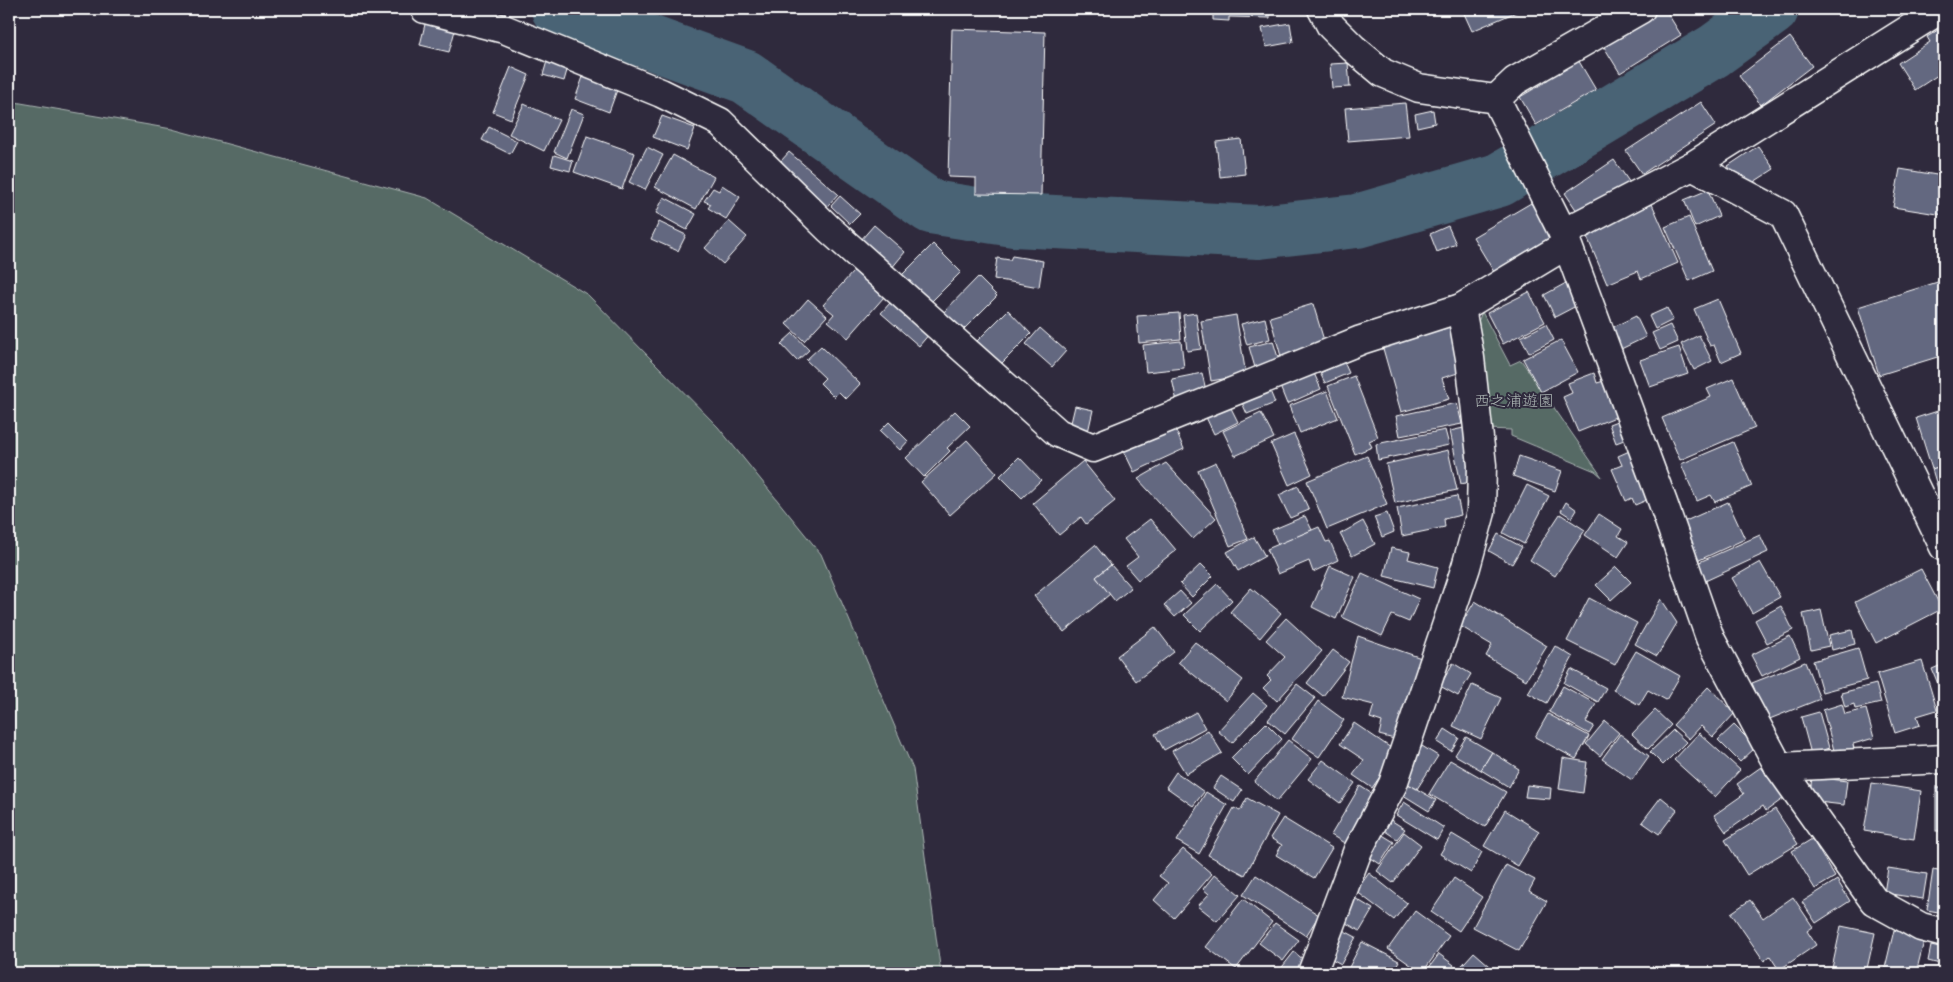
<svg xmlns="http://www.w3.org/2000/svg" width="1953" height="982" font-family="'Architects Daughter','Klee One',sans-serif">
<rect width="100%" height="100%" fill="#2f2a3d"/>
<filter id="ink" filterUnits="userSpaceOnUse"><feTurbulence type="fractalNoise" baseFrequency=".02" numOctaves="2"/><feDisplacementMap in="SourceGraphic" scale="10" xChannelSelector="R" yChannelSelector="G"/><feConvolveMatrix kernelMatrix="1 2 1 2 8 2 1 2 1" color-interpolation-filters="sRGB"/></filter>
<g filter="url(#ink)">
<!-- green -->
<g fill="#566a65" stroke="#aab4b2">
<path d="M9 101 172 129 427 198 588 295 718 427 821 554 913 769 941 973H9Z"/>
<path d="M1482 312 1510 365 1521 360 1602 477 1595 471 1511 436V430L1488 429 1475 329Z"/>
</g>
<g fill="none" stroke-linecap="round" stroke-linejoin="round">
<!-- river -->
<path stroke="#4a6374" stroke-width="54" d="M558 9 746 77 931 207 1014 220 1259 232 1357 221 1499 180 1714 51 1772 9"/>
</g>
<!-- building -->
<g fill="#636780" stroke="#fff">
<path d="M1213 9H1270V18L1229 17V21L1213 20Z"/>
<path d="M1462 9H1523L1472 31Z"/>
<path d="M1655 9H1665L1681 35 1620 73 1601 42Z"/>
<path d="M427 16 457 23 449 52 420 45Z"/>
<path d="M1290 23 1293 42 1266 47 1262 28Z"/>
<path d="M1944 26V71L1915 90 1898 63 1930 42 1927 37Z"/>
<path d="M952 29 1045 32 1041 195 976 194V178L948 177Z"/>
<path d="M1790 37 1812 66 1761 105 1739 76Z"/>
<path d="M1577 58 1596 90 1536 125 1520 97 1547 81 1545 77Z"/>
<path d="M547 61 568 67 564 81 543 75Z"/>
<path d="M1348 63 1350 87 1332 88 1330 64Z"/>
<path d="M511 67 529 75 511 119 493 112Z"/>
<path d="M583 77 617 90 609 112 575 99Z"/>
<path d="M1701 102 1716 125 1642 174 1626 151Z"/>
<path d="M1405 103 1409 136 1348 141 1345 108Z"/>
<path d="M524 104 559 120 544 151 509 134Z"/>
<path d="M571 109 584 114 567 158 554 152Z"/>
<path d="M1433 110 1435 123 1417 127 1415 114Z"/>
<path d="M662 116 695 128 687 150 653 137Z"/>
<path d="M489 127 517 141 510 154 482 140Z"/>
<path d="M587 136 635 153 622 189 574 172Z"/>
<path d="M1241 139 1245 174 1220 177 1216 142Z"/>
<path d="M1758 146 1774 169 1743 189 1728 166Z"/>
<path d="M647 147 663 155 645 190 629 182Z"/>
<path d="M789 152 838 194 822 212 773 170Z"/>
<path d="M554 155 573 161 570 171 551 166Z"/>
<path d="M673 155 714 177 696 209 655 187Z"/>
<path d="M1614 160 1630 183 1581 217 1565 193Z"/>
<path d="M1900 169 1943 176 1944 170V215L1893 207Z"/>
<path d="M722 185 740 197 726 219 708 208 711 204 704 201 713 188 719 191Z"/>
<path d="M1708 190 1719 216 1695 227 1684 200Z"/>
<path d="M840 196 860 214 850 224 831 206Z"/>
<path d="M664 197 696 214 687 230 656 213Z"/>
<path d="M1531 203 1552 238 1494 272 1473 237Z"/>
<path d="M1652 204 1678 263 1641 279 1638 271 1607 284 1585 232Z"/>
<path d="M1689 217 1712 271 1689 281 1665 227Z"/>
<path d="M729 221 747 237 723 264 705 248Z"/>
<path d="M659 222 686 235 678 251 651 239Z"/>
<path d="M874 225 905 252 891 269 860 241Z"/>
<path d="M1448 226 1456 244 1437 252 1430 234Z"/>
<path d="M933 244 961 272 931 302 902 275Z"/>
<path d="M1012 256 1043 261 1039 287 994 279 997 258 1010 260Z"/>
<path d="M862 262 891 289 848 338 828 321 834 314 823 305Z"/>
<path d="M978 277 997 296 960 333 941 315Z"/>
<path d="M1944 280V355L1879 375 1858 307Z"/>
<path d="M1566 283 1578 305 1555 317 1544 295Z"/>
<path d="M1529 292 1545 322 1503 344 1487 313Z"/>
<path d="M899 293 936 326 919 346 881 313Z"/>
<path d="M808 299 827 316 804 341 786 324Z"/>
<path d="M1718 299 1741 353 1721 362 1714 345 1710 346 1694 309Z"/>
<path d="M1313 304 1326 347 1282 360 1270 317Z"/>
<path d="M1667 308 1673 320 1655 329 1649 316Z"/>
<path d="M1008 310 1031 334 1000 365 977 341Z"/>
<path d="M1179 313 1181 339 1139 343 1137 316Z"/>
<path d="M1196 313 1201 349 1187 351 1183 315Z"/>
<path d="M1236 315 1246 375 1211 381 1201 321Z"/>
<path d="M1636 316 1646 337 1621 349 1611 328Z"/>
<path d="M1265 318 1270 339 1247 345 1241 324Z"/>
<path d="M1546 324 1554 340 1529 353 1521 337Z"/>
<path d="M1670 325 1678 342 1660 350 1652 333Z"/>
<path d="M1452 326 1464 371 1442 378 1449 399 1401 412 1382 345Z"/>
<path d="M1040 328 1066 351 1052 367 1026 344Z"/>
<path d="M793 333 809 350 797 361 781 344Z"/>
<path d="M1699 335 1712 361 1694 370 1681 344Z"/>
<path d="M1561 340 1578 372 1541 392 1523 359Z"/>
<path d="M1181 341 1184 368 1146 372 1143 345Z"/>
<path d="M1273 341 1280 364 1256 371 1249 347Z"/>
<path d="M821 346 860 384 846 399 839 392 834 397 820 383 825 378 806 360Z"/>
<path d="M1679 347 1688 374 1650 387 1640 360Z"/>
<path d="M1344 362 1349 373 1325 383 1320 373Z"/>
<path d="M1313 371 1321 389 1287 404 1279 384Z"/>
<path d="M1202 373 1207 395 1177 402 1172 379Z"/>
<path d="M1594 373 1597 383 1604 381 1618 416 1578 432 1563 397 1572 393 1568 383Z"/>
<path d="M1354 376 1378 437 1369 441 1372 447 1355 454 1328 386Z"/>
<path d="M1733 378 1755 428 1680 460 1662 418 1711 397 1707 389Z"/>
<path d="M1268 386 1275 403 1247 414 1240 398Z"/>
<path d="M1327 391 1338 418 1300 433 1289 406Z"/>
<path d="M1228 402 1238 422 1214 434 1204 413Z"/>
<path d="M1457 403 1462 424 1400 436 1396 416Z"/>
<path d="M1075 406 1093 410 1088 432 1070 427Z"/>
<path d="M1944 409V465L1932 469 1916 418Z"/>
<path d="M955 411 970 426 947 448 950 451 924 477 906 458Z"/>
<path d="M1261 413 1274 438 1235 456 1223 431Z"/>
<path d="M1625 418 1632 437 1616 443 1609 424Z"/>
<path d="M889 422 908 441 900 450 880 431Z"/>
<path d="M1173 424 1184 449 1134 472 1122 447Z"/>
<path d="M1468 427 1479 480 1461 484 1450 431Z"/>
<path d="M1445 430 1449 445 1378 460 1376 444Z"/>
<path d="M1294 434 1312 474 1289 485 1271 444Z"/>
<path d="M967 440 997 473 950 515 921 482Z"/>
<path d="M1733 442 1752 486 1715 502 1711 495 1697 501 1681 464Z"/>
<path d="M1634 449 1654 497 1635 505 1632 498 1626 501 1612 469 1622 465 1618 456Z"/>
<path d="M1448 450 1457 490 1395 503 1386 464Z"/>
<path d="M1367 456 1387 504 1327 529 1307 481Z"/>
<path d="M1519 456 1562 471 1555 491 1513 476Z"/>
<path d="M1019 457 1041 480 1022 498 1000 476Z"/>
<path d="M1083 461 1115 501 1086 524 1081 517 1059 535 1033 503Z"/>
<path d="M1216 462 1248 539 1230 546 1198 470Z"/>
<path d="M1166 463 1216 518 1193 539 1138 479Z"/>
<path d="M1944 465V509L1932 469Z"/>
<path d="M1527 485 1549 496 1524 544 1503 533Z"/>
<path d="M1298 486 1309 510 1290 518 1279 495Z"/>
<path d="M1457 496 1461 515 1444 519 1445 527 1402 536 1397 508Z"/>
<path d="M1566 502 1577 510 1572 518 1561 511Z"/>
<path d="M1728 502 1745 539 1697 561 1679 524Z"/>
<path d="M1387 513 1394 532 1382 537 1374 517Z"/>
<path d="M1560 514 1585 530 1555 576 1530 560Z"/>
<path d="M1599 514 1622 529 1618 536 1628 542 1618 557 1585 535Z"/>
<path d="M1305 516 1312 530 1278 545 1272 530Z"/>
<path d="M1150 519 1176 550 1138 580 1126 566 1138 557 1124 539Z"/>
<path d="M1363 521 1375 544 1352 556 1340 534Z"/>
<path d="M1319 527 1326 542 1330 541 1338 560 1313 572 1309 561 1278 574 1267 549Z"/>
<path d="M1498 534 1522 547 1512 564 1489 551Z"/>
<path d="M1760 535 1768 552 1703 582 1695 564Z"/>
<path d="M1254 537 1265 556 1238 571 1227 552Z"/>
<path d="M1095 545 1111 565 1096 577 1110 594 1064 632 1034 596Z"/>
<path d="M1391 548 1410 552 1408 559 1438 567 1433 588 1384 576Z"/>
<path d="M1760 562 1780 597 1752 613 1732 578Z"/>
<path d="M1201 564 1213 576 1192 597 1180 584Z"/>
<path d="M1111 565 1131 588 1115 601 1096 577Z"/>
<path d="M1330 566 1355 577 1336 619 1312 607Z"/>
<path d="M1616 567 1631 582 1611 600 1596 585Z"/>
<path d="M1921 569 1942 609 1876 643 1855 602Z"/>
<path d="M1362 573 1419 599 1409 622 1392 615 1382 636 1342 617Z"/>
<path d="M1217 584 1232 600 1200 631 1184 615Z"/>
<path d="M1251 588 1281 613 1260 638 1230 612Z"/>
<path d="M1180 591 1191 603 1175 617 1164 605Z"/>
<path d="M1589 598 1637 623 1615 665 1567 641Z"/>
<path d="M1661 599 1677 623 1657 656 1635 644Z"/>
<path d="M1475 601 1547 646 1526 680 1486 656 1492 645 1460 626Z"/>
<path d="M1781 606 1793 630 1767 643 1755 620Z"/>
<path d="M1821 610 1829 646 1811 650 1803 614Z"/>
<path d="M1286 618 1322 651 1277 701 1263 688 1271 680 1267 676 1285 657 1266 640Z"/>
<path d="M1155 627 1174 652 1136 681 1117 656Z"/>
<path d="M1852 630 1855 644 1832 650 1829 635Z"/>
<path d="M1358 636 1427 660 1398 740 1379 735 1382 722 1370 718 1374 705 1342 697Z"/>
<path d="M1790 636 1800 657 1762 676 1751 655Z"/>
<path d="M1195 642 1243 680 1226 701 1178 662Z"/>
<path d="M1555 646 1573 657 1547 703 1528 693Z"/>
<path d="M1858 648 1867 680 1822 692 1813 661Z"/>
<path d="M1333 650 1349 662 1323 696 1307 683Z"/>
<path d="M1636 651 1680 676 1666 700 1648 690 1639 705 1613 690Z"/>
<path d="M1922 661 1937 710 1917 716 1920 725 1895 733 1877 674Z"/>
<path d="M1805 662 1820 699 1767 720 1752 683Z"/>
<path d="M1453 663 1471 674 1458 696 1440 686Z"/>
<path d="M1944 664V699L1932 669Z"/>
<path d="M1571 669 1606 688 1598 702 1564 683Z"/>
<path d="M1297 684 1315 698 1285 734 1268 720Z"/>
<path d="M1876 684 1881 703 1855 709 1854 704 1845 707 1841 693Z"/>
<path d="M1472 685 1501 698 1481 739 1453 726Z"/>
<path d="M1563 686 1596 704 1586 722 1594 726 1589 734 1549 712Z"/>
<path d="M1708 687 1735 713 1713 737 1701 726 1689 739 1673 725Z"/>
<path d="M1253 693 1267 705 1232 743 1218 731Z"/>
<path d="M1318 701 1344 720 1319 757 1292 739Z"/>
<path d="M1842 704 1845 714 1866 709 1874 738 1853 744 1854 749 1835 754 1823 710Z"/>
<path d="M1655 710 1671 725 1648 749 1632 734Z"/>
<path d="M1196 712 1205 728 1164 750 1155 734Z"/>
<path d="M1819 712 1829 748 1811 754 1801 717Z"/>
<path d="M1548 714 1589 736 1576 759 1535 737Z"/>
<path d="M1605 721 1619 733 1600 756 1586 744Z"/>
<path d="M1266 723 1282 739 1248 775 1231 758Z"/>
<path d="M1354 723 1397 752 1372 788 1353 775 1364 760 1340 744Z"/>
<path d="M1734 725 1756 747 1740 762 1718 740Z"/>
<path d="M1445 729 1459 738 1451 751 1437 742Z"/>
<path d="M1208 730 1222 753 1186 774 1172 751Z"/>
<path d="M1673 730 1686 742 1663 765 1650 752Z"/>
<path d="M1699 733 1740 770 1715 797 1674 760Z"/>
<path d="M1620 734 1649 756 1632 780 1602 759Z"/>
<path d="M1466 737 1492 752 1481 770 1455 755Z"/>
<path d="M1288 740 1312 759 1277 801 1254 782Z"/>
<path d="M1422 746 1438 756 1417 789 1401 780Z"/>
<path d="M1492 752 1519 769 1509 787 1481 770Z"/>
<path d="M1563 758 1587 762 1583 793 1559 789Z"/>
<path d="M1323 760 1355 783 1340 803 1308 779Z"/>
<path d="M1450 760 1506 792 1485 827 1429 794Z"/>
<path d="M1761 767 1784 798 1766 811 1763 806 1726 832 1714 815 1744 794 1737 784Z"/>
<path d="M1176 772 1204 792 1193 806 1166 787Z"/>
<path d="M1221 776 1242 790 1234 802 1213 788Z"/>
<path d="M1812 777 1847 781 1844 805 1809 801Z"/>
<path d="M1401 780 1436 800 1429 811 1395 790Z"/>
<path d="M1872 783 1921 791 1914 839 1864 831Z"/>
<path d="M1527 785 1551 788 1550 799 1525 797Z"/>
<path d="M1360 786 1380 799 1351 847 1331 835Z"/>
<rect x="1936" y="787" width="8" height="44"/>
<path d="M1206 792 1227 805 1199 854 1177 841Z"/>
<path d="M1661 797 1677 810 1659 834 1642 822Z"/>
<path d="M1247 798 1278 815 1245 875 1208 855 1234 808 1240 811Z"/>
<path d="M1404 802 1444 828 1437 840 1396 815Z"/>
<path d="M1775 809 1798 844 1747 875 1725 840Z"/>
<path d="M1505 810 1539 831 1518 866 1484 846Z"/>
<path d="M1283 818 1332 848 1314 878 1276 855 1282 845 1270 838Z"/>
<path d="M1389 819 1405 829 1397 839 1382 829Z"/>
<path d="M1404 832 1421 845 1393 883 1377 871Z"/>
<path d="M1381 834 1394 842 1380 864 1368 856Z"/>
<path d="M1452 834 1482 852 1471 873 1440 854Z"/>
<path d="M1812 839 1835 877 1815 889 1792 851Z"/>
<path d="M1183 849 1212 874 1174 918 1154 900 1168 883 1159 876Z"/>
<path d="M1506 865 1535 880 1529 891 1547 901 1519 951 1473 927Z"/>
<path d="M1888 868 1927 874 1923 899 1884 893Z"/>
<path d="M1933 870 1944 872V913L1927 910Z"/>
<path d="M1369 873 1407 903 1394 920 1356 891Z"/>
<path d="M1215 874 1240 895 1217 921 1198 906 1209 894 1203 889Z"/>
<path d="M1256 875 1319 915 1306 936 1243 895Z"/>
<path d="M1454 878 1482 897 1459 931 1431 912Z"/>
<path d="M1837 880 1850 901 1816 923 1802 902Z"/>
<path d="M1353 897 1373 909 1360 931 1339 919Z"/>
<path d="M1793 897 1813 927 1807 931 1816 945 1779 970 1770 956 1764 961 1731 913 1750 900 1763 918Z"/>
<path d="M1243 899 1272 922 1236 969 1206 947Z"/>
<path d="M1415 911 1449 936 1422 973 1388 949Z"/>
<path d="M1275 923 1299 940 1283 961 1259 943Z"/>
<path d="M1335 926 1356 937 1341 964 1321 953Z"/>
<path d="M1841 926 1875 933 1866 973H1831Z"/>
<path d="M1894 930 1925 937 1916 973 1885 968Z"/>
<path d="M1362 942 1399 961 1392 973H1346Z"/>
<path d="M1931 946 1944 949V965L1928 961Z"/>
<path d="M1294 952 1309 964 1301 973H1281L1279 971Z"/>
<path d="M1474 952 1498 973H1455Z"/>
<path d="M1439 954 1454 965 1448 973H1425Z"/>
</g>
<g fill="none" stroke-linecap="round" stroke-linejoin="round">
<defs>
<g id="minor">
<path d="M425 9 504 29 661 93 720 122 829 229 1058 433 1093 448 1361 340 1461 308 1566 245"/>
<path d="M1322 9 1331 26 1353 48 1383 73 1419 88 1496 99 1563 233 1663 503 1710 638 1779 767 1874 901 1921 927 1944 933"/>
<path d="M1496 99 1515 81 1641 9"/>
<path d="M1692 166 1783 214 1944 547"/>
<path d="M1563 233 1692 166 1941 9"/>
<path d="M1779 767 1944 759"/>
<path d="M1312 973 1358 850 1393 784 1466 567 1481 512 1482 465 1470 358 1461 308"/>
</g>
</defs>
<!-- minor casing -->
<use href="#minor" stroke="#fff" stroke-width="31"/>
<!-- minor -->
<use href="#minor" stroke="#2f2a3d" stroke-width="28"/>
</g>
</g>
<g text-anchor="middle" stroke-width="4" stroke-linejoin="round" paint-order="stroke">
<!-- park labels -->
<g font-size="16" fill="#aab4b2" stroke="#2f2a3d">
<text x="1514" y="406">西之浦遊園</text>
</g>
</g>
<!-- margin -->
<rect width="1953" height="982" fill="none" stroke="#2f2a3d" stroke-width="30"/>
<rect x="15" y="15" width="1923" height="952" fill="none" stroke="#fff" stroke-width="2" filter="url(#ink)"/>
</svg>
